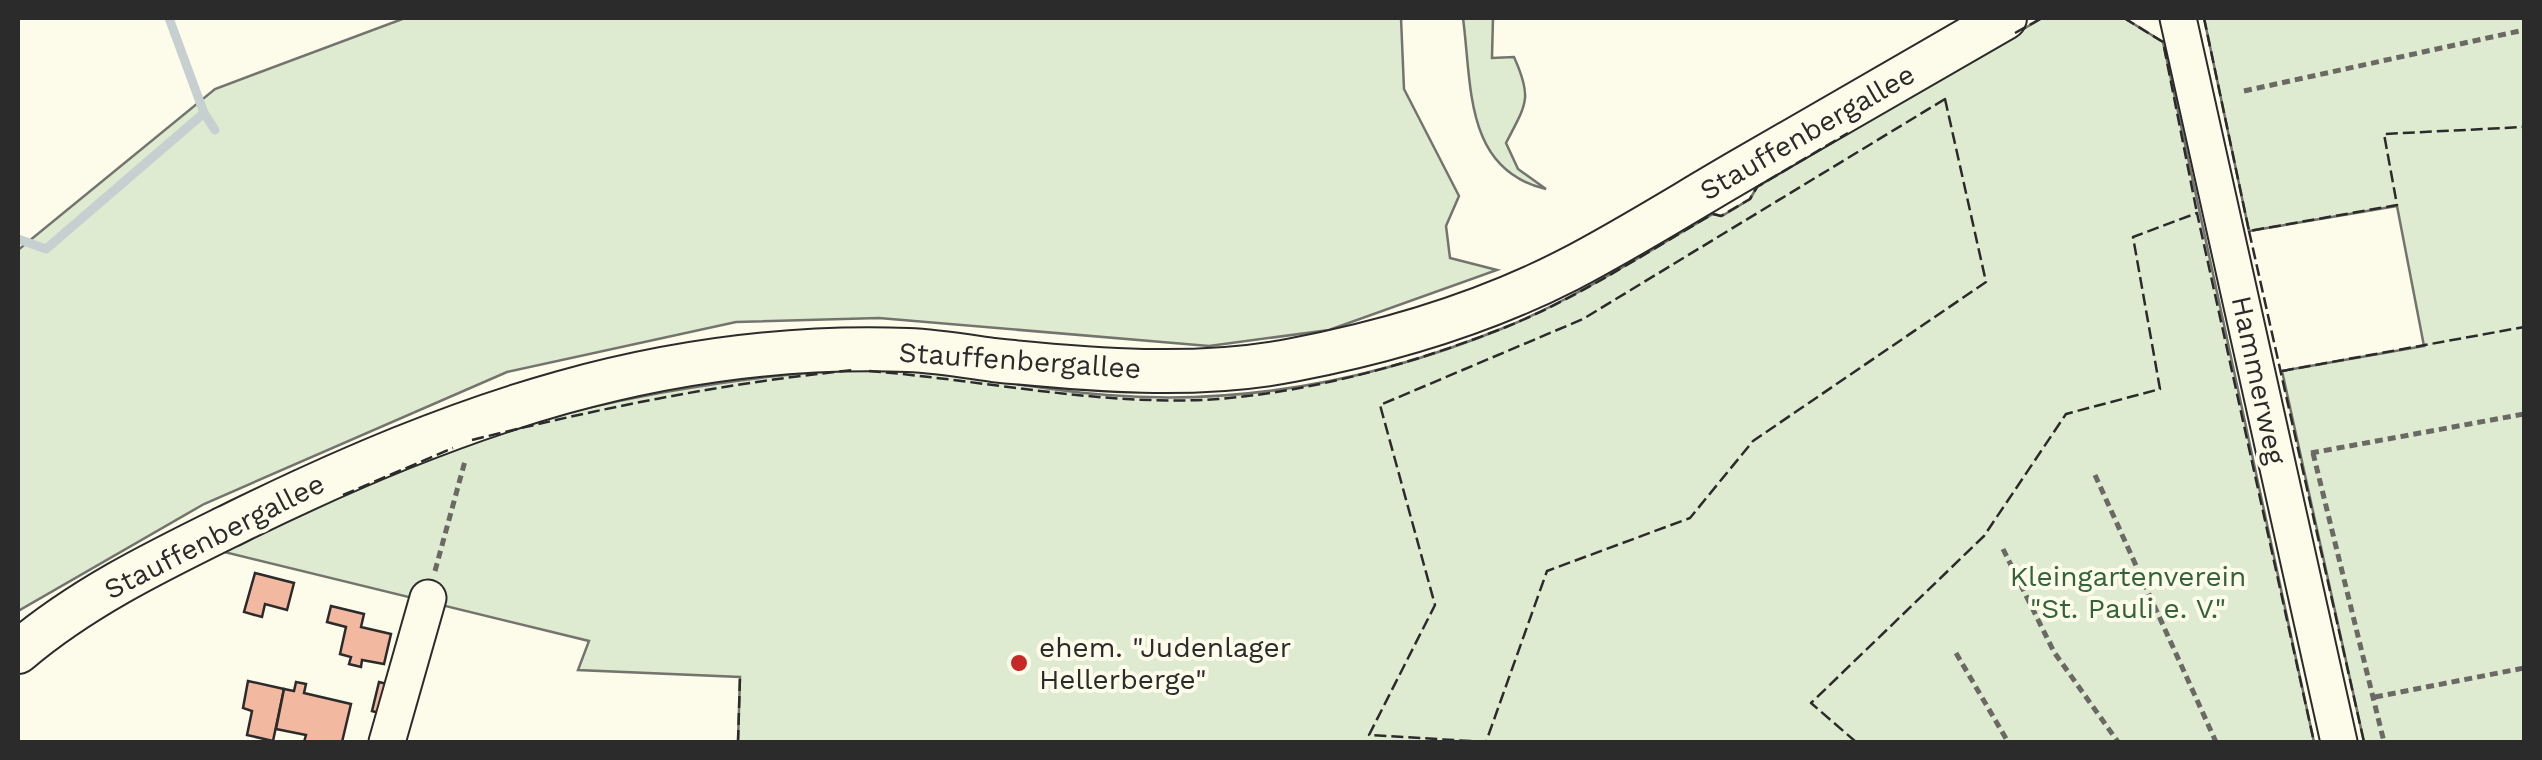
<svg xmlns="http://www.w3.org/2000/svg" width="2542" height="760" font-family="'Work Sans',sans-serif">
<rect width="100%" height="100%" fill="#fdfbea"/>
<!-- green -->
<g fill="#deebd1" stroke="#74746e" stroke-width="2.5">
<path d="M405 18H1401L1404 89 1459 196 1446 226 1450 258 1497 270 1329 330 1209 346 879 318 736 322 507 372 204 504 18 611V250L215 89Z"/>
<path d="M1463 18H1493L1492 58 1514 57C1533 99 1526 104 1506 143L1518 169 1546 189C1464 170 1472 85 1463 18Z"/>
<path d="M2042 18H2124L2163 42 2314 742H738L740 677 578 670 589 641 220 551C302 513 385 468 472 440 588 402 735 375 857 370 940 367 1025 389 1107 395 1245 406 1379 379 1506 327 1578 297 1645 253 1713 214L1722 216 1750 199 1757 187Z"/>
<path d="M2204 18H2524V742H2364L2282 371 2424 346 2397 206 2249 231Z"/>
</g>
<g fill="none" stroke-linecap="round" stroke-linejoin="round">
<!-- stream -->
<g stroke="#c7d0d0" stroke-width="9">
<path d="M169 18 204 113 215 130"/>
<path d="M18 239 46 249 204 113"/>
</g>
</g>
<!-- building -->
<g fill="#f2b8a0" stroke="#2b2b2b" stroke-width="2.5">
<path d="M255 573 294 583 287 610 265 604 262 617 244 612Z"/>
<path d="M331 606 364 614 361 627 391 634 384 664 362 660 361 667 349 664 351 657 340 654 346 627 327 622Z"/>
<path d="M248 681 284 689 273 741 247 735 252 711 243 708Z"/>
<path d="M296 682 306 684 304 693 351 704 342 742H304L306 735 276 729 284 689 294 691Z"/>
<path d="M379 682 395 686 387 715 372 711Z"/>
</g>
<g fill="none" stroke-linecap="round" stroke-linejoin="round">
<defs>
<g id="minor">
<path d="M2178 18 2339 742"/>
<path d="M387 742 428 598"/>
</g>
<path id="major" d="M18 652C84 596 162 559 239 521 456 415 662 341 908 350 936 351 965 356 993 360 1091 370 1196 379 1293 360 1387 342 1482 314 1568 270 1628 239 1686 202 1745 168 1831 118 1918 68 2005 18"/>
</defs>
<!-- minor casing -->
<use href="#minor" stroke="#2b2b2b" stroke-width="39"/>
<!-- major casing -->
<use href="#major" stroke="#2b2b2b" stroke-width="46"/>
<!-- path -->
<g stroke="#6a6964" stroke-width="5" stroke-dasharray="8 5" stroke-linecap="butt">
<path d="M2244 91 2524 30"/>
<path d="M2311 453 2524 414"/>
<path d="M2313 453 2384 742"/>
<path d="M2095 475 2216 742"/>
<path d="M2003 549 2054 652 2118 742"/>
<path d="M435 571 465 461"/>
<path d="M1956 653 2008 742"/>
<path d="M2375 697 2524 668"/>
</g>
<!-- minor -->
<use href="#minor" stroke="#fdfbea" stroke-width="35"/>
<!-- major -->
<use href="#major" stroke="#fdfbea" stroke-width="42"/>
<!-- fence -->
<g stroke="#2b2b2b" stroke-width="2.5" stroke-dasharray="12 5" stroke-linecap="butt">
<path d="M2124 18 2163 42 2197 213"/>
<path d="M2204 18 2249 231 2397 205 2384 134 2524 127"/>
<path d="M2015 33 2042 18"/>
<path d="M1945 99 1986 282 1753 441 1690 518 1547 571 1486 742 1369 735 1435 605 1380 405 1583 319Z"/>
<path d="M2249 231 2364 742"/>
<path d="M869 371C984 380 1104 407 1218 399 1316 391 1415 363 1506 327 1578 298 1645 253 1713 214L1721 216 1750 199 1757 187 1848 133"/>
<path d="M2282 371 2524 327"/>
<path d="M472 440C601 408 722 383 855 370"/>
<path d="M343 495 453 448"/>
<path d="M738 742 740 677"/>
<path d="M1856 742 1811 703 1984 536 2066 414 2160 389 2133 237 2197 213 2314 742"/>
</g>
</g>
<!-- markers -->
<circle fill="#c62828" stroke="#fdfbea" stroke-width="4" cx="1019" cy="663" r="10"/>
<g text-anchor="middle" stroke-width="8" stroke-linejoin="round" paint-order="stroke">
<!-- street labels -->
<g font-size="28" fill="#2b2b2b" stroke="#fdfbea">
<text transform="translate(1807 132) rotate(-30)" y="10">Stauffenbergallee</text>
<text transform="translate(1020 360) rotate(4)" y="10">Stauffenbergallee</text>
<text transform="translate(2259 380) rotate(78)" y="10">Hammerweg</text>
<text transform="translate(214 536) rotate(-27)" y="10">Stauffenbergallee</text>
</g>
<!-- park labels -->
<g font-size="28" fill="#34623c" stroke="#fdfbea">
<text x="2128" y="586">Kleingartenverein<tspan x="2128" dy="32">"St. Pauli e. V."</tspan></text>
</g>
<!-- poi labels -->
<g font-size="28" fill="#2b2b2b" stroke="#fdfbea" text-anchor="start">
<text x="1039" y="657">ehem. "Judenlager<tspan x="1039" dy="32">Hellerberge"</tspan></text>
</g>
</g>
<!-- border -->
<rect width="2542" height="760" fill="none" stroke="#2b2b2b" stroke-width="40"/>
</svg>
